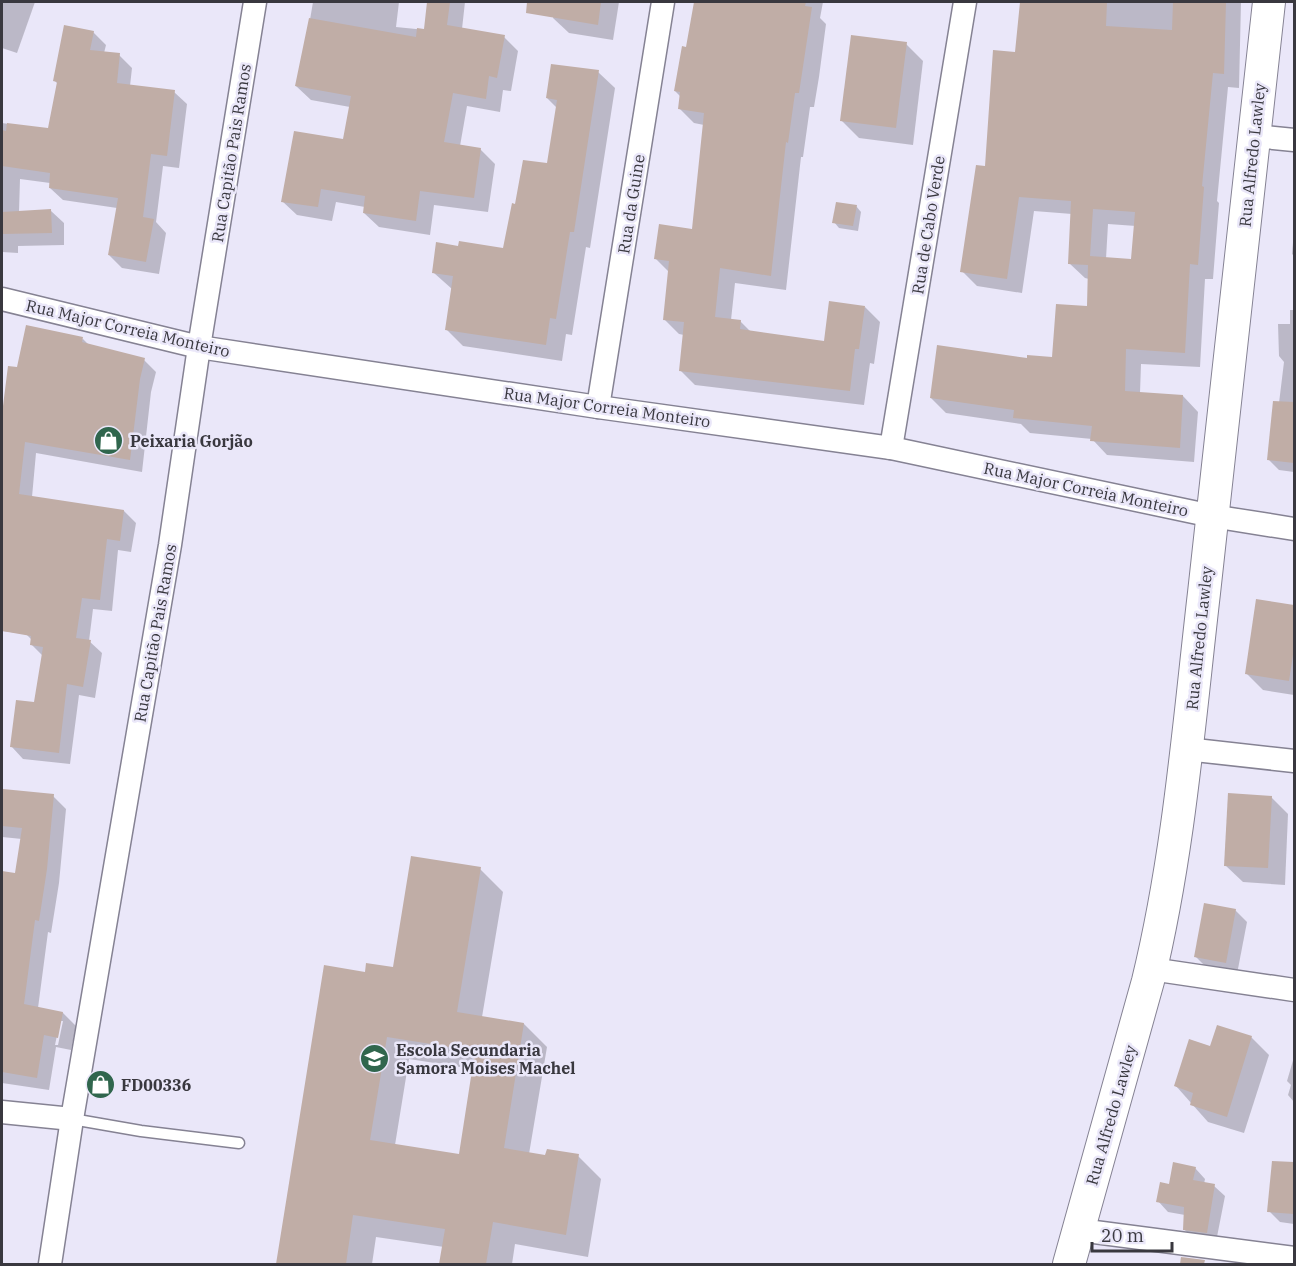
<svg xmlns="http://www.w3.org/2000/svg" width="1296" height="1266" font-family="'IBM Plex Serif',serif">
<rect width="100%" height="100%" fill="#eae7f9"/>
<!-- shadow -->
<g fill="#0003" fill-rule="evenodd">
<path d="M2 2H35L17 53 2 48Z"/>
<path d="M313 2H399L396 27 426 30 429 2H465L462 29 504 37 518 51 511 91 503 90 500 112 467 106 460 146 480 149 495 164 488 212 434 205 430 235 379 227 364 213 365 207 336 202 332 221 297 215 282 201 345 141 350 107 311 100 296 86 303 61Z"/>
<path d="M556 2H619L613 40 569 33 553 18Z"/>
<path d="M696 2H823L820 18 826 24 819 77 814 107H810L803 157H801L786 290 735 283 731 320 740 321 751 332 825 342 865 307 880 322 874 364 870 363 864 405 695 385 680 370 684 335 679 334 664 319 669 272 655 258 694 231 704 125 694 123 679 108 681 97 675 91 687 48Z"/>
<path d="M1021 2H1241L1239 88 1228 87 1217 201 1219 203 1213 279H1205L1200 367 1141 364 1140 393 1183 396 1198 412 1194 462 1107 455 1092 439 1030 433 1021 424 946 413 931 398 1028 360 1053 359 1088 308 1089 279 1085 278 1069 263 1072 214 1034 211 1022 293 977 286 962 271 1017 53ZM1108 224 1136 226 1133 260 1106 259Z"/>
<path d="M93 32 106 45 104 53 119 55 132 68 130 86 174 92 187 104 179 168 163 166 156 222 166 233 159 274 122 268 109 255 117 208 63 200 50 188V183L20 179 19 212 51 211 64 223V245L18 246V253L2 252V123L50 130 58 84 55 81Z"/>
<path d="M906 44 923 61 913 145 859 138 841 120Z"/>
<path d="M598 72 615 88 590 248 586 247 572 335 566 334 562 361 463 346 447 330 452 289 434 273 460 247 505 249 516 205 549 165 557 108 547 98Z"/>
<path d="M856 206 861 212 858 231 839 228 834 222Z"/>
<path d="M1294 231V256L1292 254Z"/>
<path d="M1290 310H1294V472L1279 470 1269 460 1279 403 1284 362 1279 356 1278 324H1290Z"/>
<path d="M83 339 89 345 144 360 156 372 151 392 142 472 36 453 32 497 124 511 136 523 131 552 118 550 112 611 93 609 89 641 102 653 95 698 79 695 70 764 23 759 12 747 35 704 43 656 31 644 32 640 26 634 2 631V415L18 369Z"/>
<path d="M1258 601 1294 606V695L1263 690 1246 673Z"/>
<path d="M2 790 53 796 66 809 59 883 51 933 48 932 38 1008 63 1013 76 1026 71 1050 56 1047 49 1090 2 1083V872L17 874 22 839 2 837ZM60 1021H63L58 1045H55Z"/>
<path d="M1271 797 1288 814 1285 885 1243 882 1225 865Z"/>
<path d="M480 869 503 892 482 1017 524 1024 547 1047 529 1154 547 1156H578L601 1179 588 1257 515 1244 512 1264H441L444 1247 376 1237 372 1264H277L325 967 366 974 395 969ZM409 1059 473 1069 460 1156 395 1145Z"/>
<path d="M1235 910 1247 922 1237 974 1207 968 1195 956Z"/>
<path d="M1251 1037 1269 1055 1244 1133 1208 1122 1176 1086Z"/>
<path d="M1294 1057V1102L1288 1095 1291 1085 1287 1081Z"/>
<path d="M1273 1162 1294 1164V1224L1280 1222 1269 1211Z"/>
<path d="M1195 1168 1205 1179 1204 1184 1214 1186 1225 1196 1216 1242 1194 1240 1184 1229 1185 1215 1168 1212 1158 1201 1170 1185Z"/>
</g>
<!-- building -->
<g fill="#c0ada6" fill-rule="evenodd">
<path d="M427 2H450L447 25 505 35 497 78 489 76 486 99 453 93 444 142 481 148 474 198 420 191 416 221 363 213 365 196 321 189 318 207 281 202 294 131 343 139 351 96 295 86 309 18 416 37 417 28 424 29Z"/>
<path d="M527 2H601L598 25 526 13Z"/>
<path d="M694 2H806L805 6 812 7 799 93H795L788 143 786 142 771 276 720 268 715 317 741 320 740 329 824 341 829 301 865 306 859 349H855L850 391 679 371 684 322 663 320 669 261 654 259 659 224 692 229 704 113 678 109 680 92 674 91 682 46 686 47Z"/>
<path d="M1020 2H1107L1106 26 1172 30 1173 2H1226L1224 74 1213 73 1202 186 1204 187 1198 265 1190 264 1185 353 1126 349 1125 391 1183 395 1180 448 1090 441 1092 426 1013 418 1014 410 930 398 937 345 1027 358V355L1052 357 1056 304 1087 306 1088 265 1068 264 1071 201 1019 197 1007 279 960 272 976 165 985 166 993 50 1015 52ZM1093 209 1135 212 1131 259 1090 256Z"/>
<path d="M64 25 94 31 90 50 120 53 117 83 175 90 167 156 151 154 143 217 154 219 146 262 108 255 118 198 49 188 50 173 2 166V130L6 131 7 123 48 128 57 82 53 81Z"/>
<path d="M851 35 907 42 896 128 840 121Z"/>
<path d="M551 64 599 70 574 232H570L556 319 550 318 546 345 445 330 453 276 432 273 436 242 458 246 459 241 503 248 512 203 515 204 523 160 547 163 557 100 546 98Z"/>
<path d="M836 202 857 205 853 226 832 223Z"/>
<path d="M51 209 52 233 2 234V212Z"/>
<path d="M26 325 83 337 82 342 145 358 140 379 130 460 25 442 19 494 124 510 120 541 107 539 100 600 82 598 76 638 91 640 83 687 67 684 59 753 10 747 16 700 34 702 43 647 30 645 31 636 2 631V414L8 366 17 367Z"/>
<path d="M1273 401 1294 402V463L1267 460Z"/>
<path d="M1256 599 1294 605V648L1289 681 1245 674Z"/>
<path d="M3 789 54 794 47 869 39 921 35 920 24 1004 63 1012 58 1038 44 1035 37 1078 2 1072V871L15 873 22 828 2 826Z"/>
<path d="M1228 793 1272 796 1268 868 1224 866Z"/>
<path d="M411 856 481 867 457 1012 524 1023 504 1148 545 1155 547 1149 579 1154 566 1235 493 1222 486 1264H439L445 1229 353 1215 346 1264H276L324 965 365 972 366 963 393 967ZM387 1037 475 1051 459 1154 370 1140Z"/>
<path d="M1204 903 1236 909 1226 963 1194 957Z"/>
<path d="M1217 1025 1252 1036 1227 1117 1190 1105 1193 1093 1174 1086 1189 1039 1210 1046Z"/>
<path d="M1272 1161 1294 1162V1214L1267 1212Z"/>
<path d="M1173 1162 1196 1167 1193 1180 1215 1184 1207 1233 1183 1230 1184 1207 1156 1202 1160 1182 1169 1184Z"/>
<path d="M1181 1257 1205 1260 1204 1264H1180Z"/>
</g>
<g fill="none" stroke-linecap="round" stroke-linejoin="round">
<defs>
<path id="lane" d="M72 1119 141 1131 239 1143"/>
<g id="street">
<path d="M1254 136 1294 140"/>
<path d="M2 299 199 347 598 407 891 448 1212 516 1294 529"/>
<path d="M598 407 663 2"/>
<path d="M891 448 965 2"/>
<path d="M1186 749 1294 761"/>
<path d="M1151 969 1294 990"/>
<path d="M2 1112 72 1119"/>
<path d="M1079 1230 1294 1258"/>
<path d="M50 1264 72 1119 170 545 199 347 255 2"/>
</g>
<path id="secondary" d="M1069 1264 1148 981C1179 854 1189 722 1204 593 1226 396 1247 199 1269 2"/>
</defs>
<!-- lane casing -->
<use href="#lane" stroke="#858293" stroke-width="13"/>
<!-- street casing -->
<use href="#street" stroke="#858293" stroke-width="25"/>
<!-- secondary casing -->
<use href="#secondary" stroke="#858293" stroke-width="34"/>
<!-- lane -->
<use href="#lane" stroke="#fff" stroke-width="10"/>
<!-- street -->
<use href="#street" stroke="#fff" stroke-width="22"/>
<!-- secondary -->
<use href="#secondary" stroke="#fff" stroke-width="32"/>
</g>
<!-- icons -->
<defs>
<symbol id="shop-disc" viewBox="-11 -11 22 22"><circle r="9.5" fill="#30664d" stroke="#eae7f9"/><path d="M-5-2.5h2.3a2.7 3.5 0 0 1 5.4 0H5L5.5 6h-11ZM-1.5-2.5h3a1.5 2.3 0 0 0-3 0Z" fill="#fff"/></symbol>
<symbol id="school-disc" viewBox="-11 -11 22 22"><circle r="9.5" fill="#30664d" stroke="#eae7f9"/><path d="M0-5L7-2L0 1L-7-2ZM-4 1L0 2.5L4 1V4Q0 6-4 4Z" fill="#fff"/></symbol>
</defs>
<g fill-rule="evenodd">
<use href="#shop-disc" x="92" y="424" width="33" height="33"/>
<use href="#school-disc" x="358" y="1042" width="33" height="33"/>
<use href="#shop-disc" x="84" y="1068" width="33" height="33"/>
</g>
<g text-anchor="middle" stroke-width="5" stroke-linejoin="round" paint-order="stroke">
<!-- street labels -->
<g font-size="16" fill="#39383f" stroke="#eae7f9">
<text transform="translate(231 153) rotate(-81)" y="6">Rua Capitão Pais Ramos</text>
<text transform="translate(1252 155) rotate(-84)" y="6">Rua Alfredo Lawley</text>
<text transform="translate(631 204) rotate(-81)" y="6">Rua da Guine</text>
<text transform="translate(928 225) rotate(-81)" y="6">Rua de Cabo Verde</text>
<text transform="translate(128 328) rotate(13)" y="6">Rua Major Correia Monteiro</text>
<text transform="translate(607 407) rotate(8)" y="6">Rua Major Correia Monteiro</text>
<text transform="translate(1086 489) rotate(12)" y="6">Rua Major Correia Monteiro</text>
<text transform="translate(155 633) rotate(-80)" y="6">Rua Capitão Pais Ramos</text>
<text transform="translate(1199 638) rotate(-84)" y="6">Rua Alfredo Lawley</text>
<text transform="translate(1111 1115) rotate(-74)" y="6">Rua Alfredo Lawley</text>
</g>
<!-- poi labels -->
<g font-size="16" font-weight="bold" fill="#39383f" stroke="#eae7f9" text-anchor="start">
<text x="130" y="447">Peixaria Gorjão</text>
<text x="396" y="1056">Escola Secundaria<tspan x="396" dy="18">Samora Moises Machel</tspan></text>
<text x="121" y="1091">FD00336</text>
</g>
</g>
<!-- border -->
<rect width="1296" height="1266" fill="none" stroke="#39383f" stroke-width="6"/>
<!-- scale -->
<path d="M1092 1242v9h80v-9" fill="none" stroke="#39383f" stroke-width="3"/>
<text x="1101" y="1242" font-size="18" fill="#39383f" stroke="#eae7f9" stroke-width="4.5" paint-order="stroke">20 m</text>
</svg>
